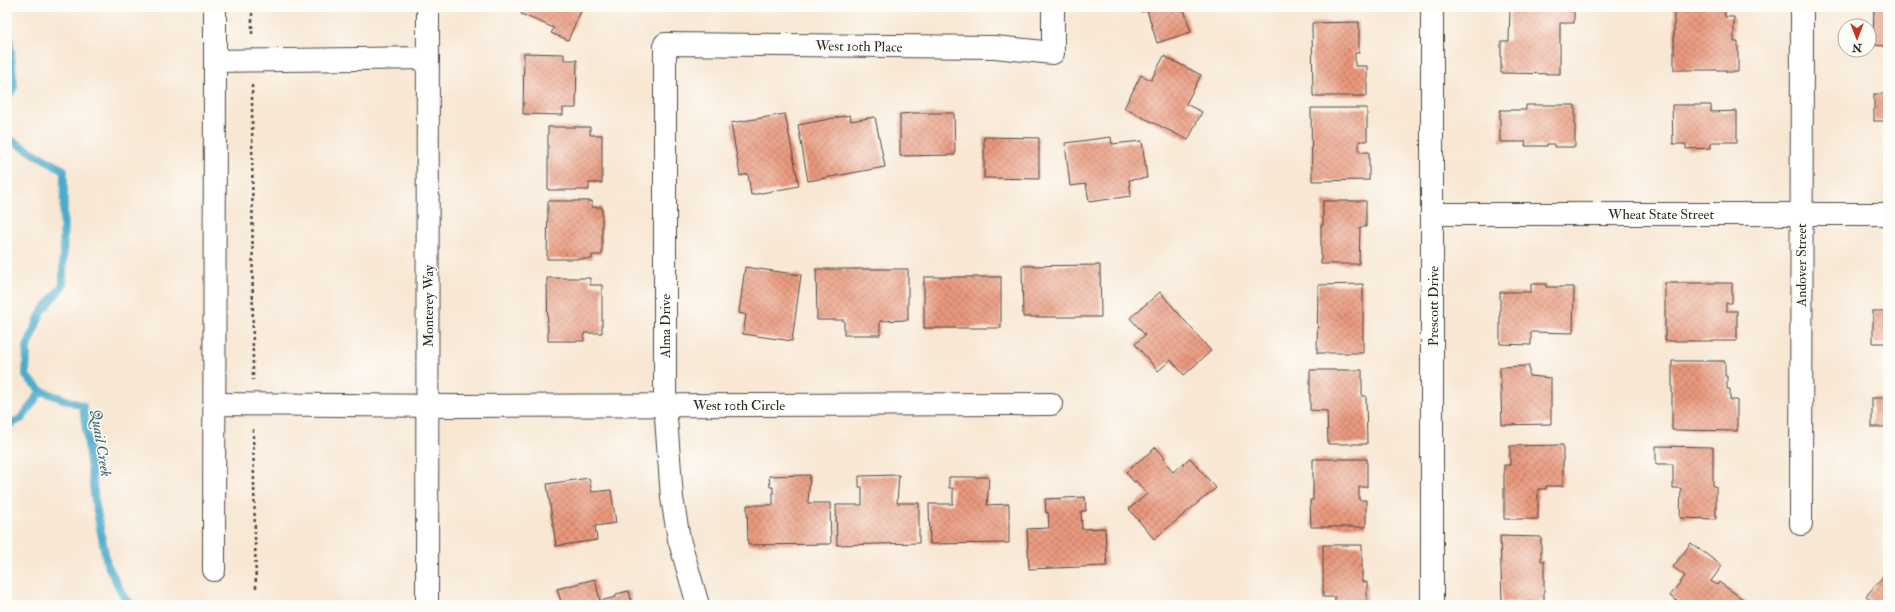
<svg xmlns="http://www.w3.org/2000/svg" width="1895" height="612" font-family="'IM FELL Double Pica',serif">
<defs>
<pattern id="building-cross-hatch" width="8" height="8" patternUnits="userSpaceOnUse"><rect width="8" height="8" fill="#ea997d"/><path d="M0 0l8 8M0 8l8-8" fill="none" stroke="#be7d67"/></pattern>
</defs>
<rect width="100%" height="100%" fill="#fdfcf7"/>
<filter id="ink" filterUnits="userSpaceOnUse"><feTurbulence type="fractalNoise" baseFrequency=".025" numOctaves="2"/><feDisplacementMap in="SourceGraphic" scale="8" xChannelSelector="R" yChannelSelector="G"/><feConvolveMatrix kernelMatrix="1 2 1 2 8 2 1 2 1" color-interpolation-filters="sRGB"/></filter>
<filter id="wash" filterUnits="userSpaceOnUse"><feTurbulence type="fractalNoise" baseFrequency=".012" numOctaves="4" result="noise"/><feDisplacementMap in="SourceGraphic" scale="16" xChannelSelector="R" yChannelSelector="G"/><feGaussianBlur stdDeviation="0.9" result="paint"/><feColorMatrix in="noise" values="0 0 0 0 0 0 0 0 0 0 0 0 0 0 0 0 0 1.4 0 .05"/><feComposite in="paint" operator="in"/></filter>
<g filter="url(#wash)">
<rect width="100%" height="100%" fill="#f8e7d3"/>
<g fill="none" stroke-linecap="round" stroke-linejoin="round">
<!-- stream -->
<g stroke="#4babca" stroke-width="8">
<path d="M7 16 14 87 7 99"/>
<path d="M7 138 64 170 63 285 41 313 27 347 26 376 41 391 83 406 95 501 107 564 125 599 133 605"/>
<path d="M7 426 22 418 41 391"/>
</g>
</g>
<g id="blocks">
<!-- building -->
<g fill="url(#building-cross-hatch)">
<path d="M525 7H577L582 9 568 40 551 33 554 28 521 14Z"/>
<path d="M1139 7H1183L1191 32 1157 43 1147 10 1141 12Z"/>
<path d="M1510 7H1574V23H1560V74L1501 73V41H1509Z"/>
<path d="M1674 7H1725V17H1734V42H1738V72H1726V70H1674Z"/>
<path d="M1874 7H1888V46L1873 45Z"/>
<path d="M1359 22V53H1355V66H1367V96H1313L1312 23Z"/>
<path d="M524 53 564 54V60H577L576 108H563V115L523 114Z"/>
<path d="M1164 56 1201 75 1186 104 1202 112 1188 140 1124 108 1141 75 1151 80Z"/>
<rect x="1874" y="94" width="14" height="27"/>
<path d="M1526 105H1575V147H1554V144H1547V146H1525L1526 142H1500V110H1526Z"/>
<path d="M1672 105H1711V112L1737 111V142H1711V148L1686 149V144H1673Z"/>
<path d="M1311 108H1367V141H1359V152H1369V180L1312 181Z"/>
<path d="M913 113H954L955 155 900 156V114Z"/>
<path d="M785 114 799 186 751 195 748 174 740 176 731 123Z"/>
<path d="M850 115 851 121 875 117 885 167 808 181 798 125Z"/>
<path d="M548 127H590V135H602V183H589V190H548Z"/>
<path d="M984 137 1039 138V179L984 178Z"/>
<path d="M1111 137 1112 144 1142 141 1147 178 1129 180 1131 196 1089 202 1086 184 1070 186 1065 143Z"/>
<path d="M548 201H592V207H602V255H592V259H547Z"/>
<path d="M1323 201H1366V227H1360L1359 264H1321V225H1323Z"/>
<path d="M1100 265 1101 317H1023L1022 266Z"/>
<path d="M745 267 801 275 792 341 743 334 746 315 739 313Z"/>
<path d="M816 269H908V320L880 321V335H844V320H817Z"/>
<rect x="924" y="277" width="77" height="51"/>
<path d="M547 278H590V285H602V333H584V341H548Z"/>
<path d="M1665 283H1732V303H1726V311H1737V341H1665Z"/>
<path d="M1363 284V353H1317L1318 285Z"/>
<path d="M1531 284H1546V287H1574L1573 333 1531 332V345L1500 344V292H1531Z"/>
<path d="M1160 292 1211 351 1184 375 1171 360 1158 371 1135 344 1145 335 1130 318Z"/>
<rect x="1873" y="311" width="15" height="32"/>
<path d="M1672 361H1725V376H1727V389H1730V400H1737V431L1672 430Z"/>
<path d="M1529 366V376L1551 378V424L1502 425 1500 367Z"/>
<path d="M1310 370H1362V396H1366L1367 444H1328L1327 411 1310 410Z"/>
<rect x="1872" y="398" width="16" height="29"/>
<path d="M1563 445V486H1546V489H1538V519H1504V465H1510V446Z"/>
<path d="M1656 446 1713 447V486H1716V519L1680 518 1681 488H1673V464H1656Z"/>
<path d="M1156 447 1165 458 1163 459 1173 472 1190 458 1216 488 1154 539 1129 509 1147 494 1136 481 1134 482 1126 472Z"/>
<path d="M1313 459H1367V487H1359V500H1366V527H1311L1310 500H1313Z"/>
<path d="M810 475 808 503H830L831 544 748 545 747 505H773V487H770L769 476Z"/>
<path d="M899 475 897 503H919V543L837 545 836 505H862V487H859V476Z"/>
<path d="M949 477H989L987 505 1009 504V543L930 544 929 504H953V488H949Z"/>
<path d="M589 478 592 492 611 490 616 523 595 526 597 540 556 546 547 484Z"/>
<path d="M1085 497 1086 511H1081L1082 529 1105 528 1107 566 1029 569 1027 529 1049 528 1048 512 1046 513 1045 499Z"/>
<path d="M1500 536 1541 537V561H1544V602H1502Z"/>
<path d="M1691 543 1722 566 1711 581 1717 585 1719 582 1751 605H1683L1670 596 1685 576 1673 567Z"/>
<path d="M1323 545H1362V582H1367V605H1335V597H1323Z"/>
<path d="M1887 572 1888 605H1877L1866 596Z"/>
<path d="M595 579 600 601 616 597V594L629 591 632 605H562L557 589Z"/>
</g>
</g>
</g>
<g filter="url(#ink)">
<use href="#blocks" fill-opacity="0" stroke="#4a4744" stroke-width="1"/>
<g fill="none" stroke-linecap="round" stroke-linejoin="round">
<defs>
<g id="minor">
<path d="M215 7V61L428 58"/>
<path d="M1433 214H1888"/>
<path d="M215 404 452 406 1051 404"/>
<path d="M1801 524 1802 7"/>
<path d="M214 570 215 61"/>
<path d="M427 605 428 7"/>
<path d="M698 605 679 539 672 498 665 405V44L995 47 1053 53V7"/>
<path d="M1432 605V7"/>
</g>
</defs>
<!-- minor casing -->
<use href="#minor" stroke="#4a4744" stroke-width="24"/>
<!-- path -->
<g stroke="#4a4744" stroke-width="2.5" stroke-dasharray="3 3" stroke-linecap="butt">
<path d="M252 7V36"/>
<path d="M252 85 253 380"/>
<path d="M253 429 256 590"/>
</g>
<!-- minor -->
<use href="#minor" stroke="#fff" stroke-width="22"/>
</g>
</g>
<g text-anchor="middle" stroke-width="3" stroke-linejoin="round" paint-order="stroke">
<!-- street labels -->
<g font-size="14" fill="#2b2b2b" stroke="#fdfcf7">
<text transform="translate(859 46) rotate(1)" y="5">West 10th Place</text>
<text x="1661" y="219">Wheat State Street</text>
<text transform="translate(1801 265) rotate(-90)" y="5">Andover Street</text>
<text transform="translate(428 306) rotate(-90)" y="5">Monterey Way</text>
<text transform="translate(1433 306) rotate(-90)" y="5">Prescott Drive</text>
<text transform="translate(665 326) rotate(-90)" y="5">Alma Drive</text>
<text x="739" y="410">West 10th Circle</text>
</g>
<!-- water labels -->
<g font-size="15" font-style="italic" fill="#385e6b" stroke="#fdfcf7">
<text transform="translate(101 443) rotate(81)" y="5">Quail Creek</text>
</g>
</g>
<!-- margin -->
<rect width="1895" height="612" fill="none" stroke="#fdfcf7" stroke-width="24"/>
<!-- north arrow -->
<g transform="translate(1857 38) rotate(180)"><circle r="19" fill="#fdfcf7" stroke="#a9a8a5"/>
<path d="M0-3L7 15L0 10L-7 15Z" fill="#c8321e"/>
<text y="-6" font-size="11" font-weight="bold" text-anchor="middle" fill="#2b2b2b">N</text>
</g>
</svg>
